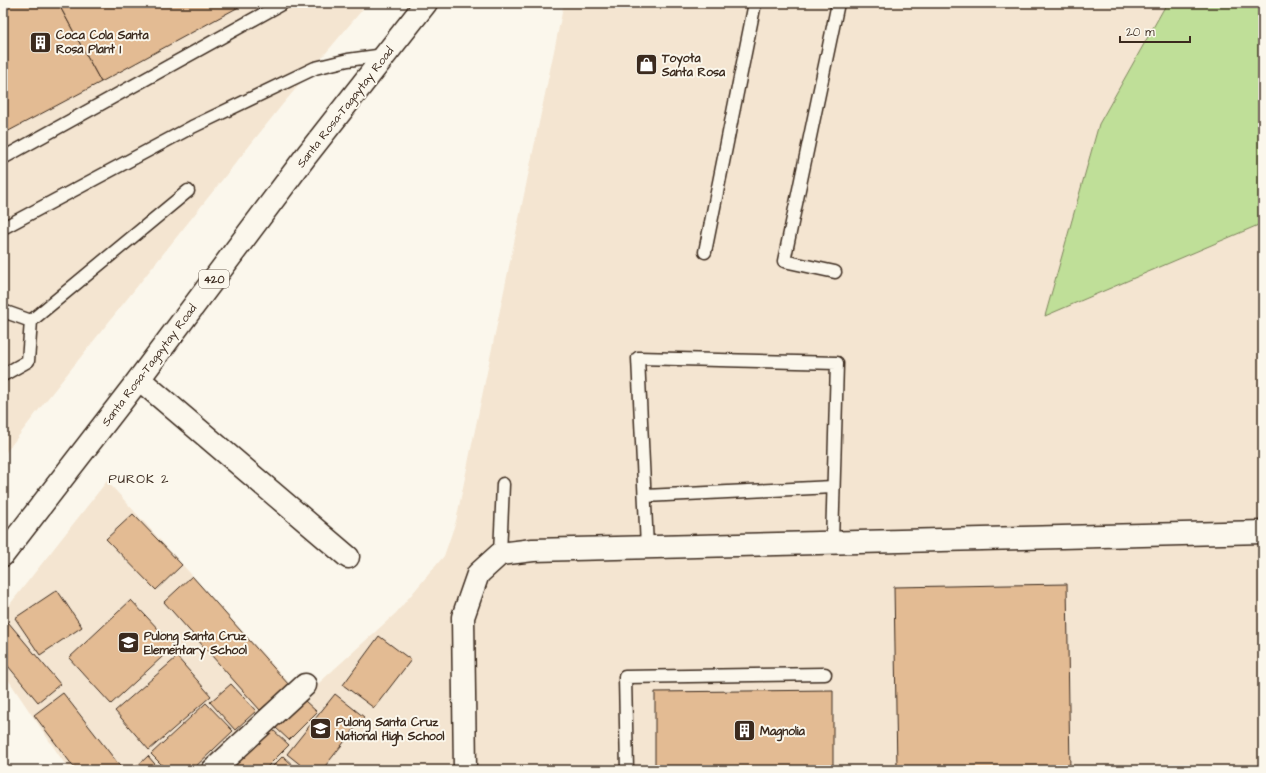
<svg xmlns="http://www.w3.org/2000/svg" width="1266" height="773" font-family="'Architects Daughter',sans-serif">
<rect width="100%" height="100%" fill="#fbf7ec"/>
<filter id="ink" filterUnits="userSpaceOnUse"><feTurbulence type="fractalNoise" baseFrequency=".025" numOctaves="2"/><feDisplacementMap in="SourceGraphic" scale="8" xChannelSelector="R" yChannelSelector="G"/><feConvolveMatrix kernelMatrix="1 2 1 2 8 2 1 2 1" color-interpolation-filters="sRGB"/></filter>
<g filter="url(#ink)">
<!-- built -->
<g fill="#f4e5d1">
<path d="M3 3H368L282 105 44 403 3 456Z"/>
<path d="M564 3H1167L1099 124 1045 316 1263 223V770H223L396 613 444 556 456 521Z"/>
<path d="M107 481 292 686 201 770H69L3 672V613Z"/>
</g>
<!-- green -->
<path fill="#bfdf98" stroke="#7d845b" d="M1167 3H1263V223L1045 316 1099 124Z"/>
<!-- building -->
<g fill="#e3bb93" stroke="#3b2a1e">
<path d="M3 3H58L101 82 3 134Z"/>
<path d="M58 3H246L101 82Z"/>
<path d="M133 514 182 565 156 590 106 539Z"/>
<path d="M192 576 289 685 260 710 164 602Z"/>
<path d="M1067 584 1070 770H897L894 587Z"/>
<path d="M57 590 82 627 40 655 15 618Z"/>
<path d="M131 600 174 646 111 704 69 658Z"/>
<path d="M8 622 60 684 38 702 3 660V626Z"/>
<path d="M379 636 411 660 374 708 343 685Z"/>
<path d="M177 657 211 696 149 750 115 711Z"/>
<path d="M231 684 256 711 235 730 210 702Z"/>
<path d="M833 690V770H655V692Z"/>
<path d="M63 693 123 770H76L34 715Z"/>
<path d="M335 694 364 717 322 770H307L287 754Z"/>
<path d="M304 700 317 712 289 740 276 728Z"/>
<path d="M206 703 233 731 192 770H167L151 754Z"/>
<path d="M272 729 289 745 264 770H231Z"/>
<path d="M148 756 160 770H133Z"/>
<path d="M283 756 298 770H269Z"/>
</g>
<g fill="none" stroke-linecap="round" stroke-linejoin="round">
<defs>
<g id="lane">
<path d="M3 158 283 3"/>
<path d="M3 228 192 127 315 68 348 60 384 55"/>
<path d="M705 252 755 3"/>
<path d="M835 272 784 261 838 3"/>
<path d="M3 311 31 321"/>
<path d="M3 375 28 361 31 321 188 191"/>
<path d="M645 496 833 487"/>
<path d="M647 547 638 358 837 363 832 543"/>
<path d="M500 554 503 484"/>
<path d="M627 770 625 677 825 674"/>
</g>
<g id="street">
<path d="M139 379 348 557"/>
<path d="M213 770 305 685"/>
<path d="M465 770 463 617 478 574 500 554 533 550 1263 532"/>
</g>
<path id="primary" d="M3 555 139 379 306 156 426 3"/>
</defs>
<!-- lane casing -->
<use href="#lane" stroke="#3b2a1e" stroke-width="15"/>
<!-- street casing -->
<use href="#street" stroke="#3b2a1e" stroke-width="25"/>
<!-- primary casing -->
<use href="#primary" stroke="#3b2a1e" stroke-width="25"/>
<!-- lane -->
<use href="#lane" stroke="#fbf7ec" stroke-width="12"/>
<!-- street -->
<use href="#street" stroke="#fbf7ec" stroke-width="22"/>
<!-- primary -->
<use href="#primary" stroke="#fbf7ec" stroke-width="22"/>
</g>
</g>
<!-- icons -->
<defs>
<symbol id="building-square" viewBox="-11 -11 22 22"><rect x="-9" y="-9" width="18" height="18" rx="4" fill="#3b2a1e" stroke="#fbf7ec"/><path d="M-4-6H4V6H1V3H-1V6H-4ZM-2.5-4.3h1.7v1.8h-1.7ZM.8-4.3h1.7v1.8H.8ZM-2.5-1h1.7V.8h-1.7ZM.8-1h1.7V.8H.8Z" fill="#fff"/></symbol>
<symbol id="shop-square" viewBox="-11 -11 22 22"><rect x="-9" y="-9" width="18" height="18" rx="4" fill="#3b2a1e" stroke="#fbf7ec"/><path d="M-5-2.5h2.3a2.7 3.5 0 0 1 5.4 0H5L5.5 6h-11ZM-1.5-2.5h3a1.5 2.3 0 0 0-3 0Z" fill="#fff"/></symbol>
<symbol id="school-square" viewBox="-11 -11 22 22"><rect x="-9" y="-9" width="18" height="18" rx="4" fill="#3b2a1e" stroke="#fbf7ec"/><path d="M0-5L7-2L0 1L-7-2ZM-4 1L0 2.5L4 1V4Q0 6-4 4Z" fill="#fff"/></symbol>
</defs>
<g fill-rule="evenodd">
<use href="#building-square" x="28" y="30" width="25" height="25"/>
<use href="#shop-square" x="634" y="52" width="25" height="25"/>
<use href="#school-square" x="116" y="630" width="25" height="25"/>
<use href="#school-square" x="308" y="716" width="25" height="25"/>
<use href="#building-square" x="732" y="718" width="25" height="25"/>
</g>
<g text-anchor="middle" stroke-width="4" stroke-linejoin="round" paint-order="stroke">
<!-- shield labels -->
<rect fill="#fbf7ec" stroke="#75685c" stroke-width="1" x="199" y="270" width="30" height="18" rx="3"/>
<g font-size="11" font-weight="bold" fill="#3b2a1e">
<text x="214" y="283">420</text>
</g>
<!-- poi labels -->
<g font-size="12" font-weight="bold" fill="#3b2a1e" stroke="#fbf7ec" text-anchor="start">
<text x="56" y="39">Coca Cola Santa<tspan x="56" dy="14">Rosa Plant 1</tspan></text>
<text x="662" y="62">Toyota<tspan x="662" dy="14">Santa Rosa</tspan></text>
<text x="144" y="640">Pulong Santa Cruz<tspan x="144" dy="14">Elementary School</tspan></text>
<text x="336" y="726">Pulong Santa Cruz<tspan x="336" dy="14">National High School</tspan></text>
<text x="760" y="735">Magnolia</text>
</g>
<!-- street labels -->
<g font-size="12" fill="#3b2a1e" stroke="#fbf7ec">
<text transform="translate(345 107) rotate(-52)" y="4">Santa Rosa-Tagaytay Road</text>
<text transform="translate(149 365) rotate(-53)" y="4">Santa Rosa-Tagaytay Road</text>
</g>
<!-- neighbourhood labels -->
<g font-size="13" letter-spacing="1" fill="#3b2a1e" stroke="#fbf7ec">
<text x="139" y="483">PUROK 2</text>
</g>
</g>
<!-- margin -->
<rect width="1266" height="773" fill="none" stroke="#fbf7ec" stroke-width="16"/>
<rect x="8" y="8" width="1250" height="757" fill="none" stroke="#3b2a1e" stroke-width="1.5" filter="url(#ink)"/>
<!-- scale -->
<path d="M1120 36v6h70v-6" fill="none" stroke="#3b2a1e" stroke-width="2"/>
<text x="1126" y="36" font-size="12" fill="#3b2a1e" stroke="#fbf7ec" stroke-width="3" paint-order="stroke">20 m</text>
</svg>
